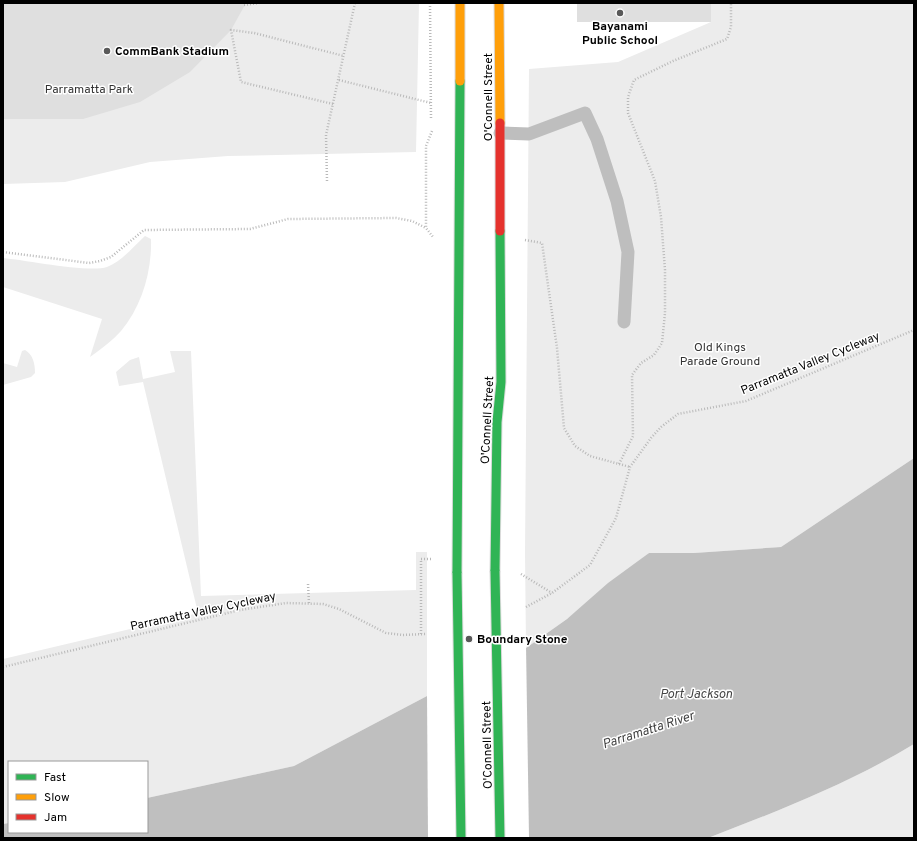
<svg xmlns="http://www.w3.org/2000/svg" width="917" height="841" font-family="Overpass,sans-serif">
<rect width="100%" height="100%" fill="#fff"/>
<!-- green -->
<g fill="#ececec">
<path d="M3 3H419L416 152 228 156 150 162 65 182 3 184Z"/>
<path d="M711 3H914V458L781 547 694 553H649L567 619 526 648 525 553 529 69 618 62 711 22Z"/>
<path d="M145 236 151 239C152 271 142 306 121 331 112 341 101 349 90 357L102 319 3 287V258C25 260 89 273 107 267 122 261 133 247 145 236Z"/>
<path d="M25 350C33 355 35 363 35 373L31 377 3 385V363L17 367 22 351Z"/>
<path d="M170 351H191L201 596 416 590V552H427V696L294 766 147 798V762H9V823L3 824V659L198 613 143 382 119 386 116 372 130 360 139 357 143 379 175 372Z"/>
<path d="M914 744V838H708C778 811 850 783 914 744Z"/>
</g>
<!-- water -->
<path fill="#bfbfbf" d="M914 458V744C850 783 778 811 708 838H3V824L9 823V832H147V798L294 766 427 696 526 648 567 619 608 583 649 553H694L781 547Z"/>
<!-- pier -->
<path fill="#fff" d="M526 646 529 838H428L427 694Z"/>
<!-- building -->
<g fill="#dfdfdf">
<path d="M3 3H246L231 30 190 72 140 102 83 119H3Z"/>
<rect x="577" y="3" width="134" height="19"/>
</g>
<g fill="none" stroke-linecap="round" stroke-linejoin="round">
<defs>
<g id="fast">
<path d="M495 571 497 422 501 382 500 231"/>
<path d="M457 573 460 81"/>
</g>
<g id="slow">
<path d="M499 3 500 123"/>
<path d="M460 81V3"/>
</g>
<path id="jam" d="M500 123V231"/>
</defs>
<!-- fast casing -->
<use href="#fast" stroke="#dbdbdb" stroke-width="11"/>
<!-- slow casing -->
<use href="#slow" stroke="#dbdbdb" stroke-width="11"/>
<!-- jam casing -->
<use href="#jam" stroke="#dbdbdb" stroke-width="11"/>
<!-- path -->
<g stroke="#b9b9b9" stroke-width="2.5" stroke-dasharray="1 2" stroke-linecap="butt">
<path d="M430 3 431 118"/>
<path d="M244 5 259 3"/>
<path d="M339 80 431 103"/>
<path d="M333 104 241 82 231 30 254 33 344 56"/>
<path d="M432 131 426 146V228L433 237"/>
<path d="M327 181 326 135 355 3"/>
<path d="M525 240 542 243 557 348 564 428 575 446 590 456 630 467"/>
<path d="M3 252 89 263 100 261 111 257 144 230 250 229 288 219 396 218 412 221 426 228"/>
<path d="M619 464 633 436 632 375 641 363 654 355 662 343 665 313V270L661 217 655 181 628 113V97L634 80 673 61 727 39 731 27V3"/>
<path d="M521 574 552 593"/>
<path d="M308 584 309 603"/>
<path d="M526 607 552 593 590 565 616 518 630 467 651 438 661 427 678 414 746 401 914 330"/>
<path d="M421 634V559H431"/>
<path d="M3 667 240 610 286 603 323 604 339 609 386 633 403 635 427 634"/>
</g>
<!-- lane -->
<path stroke="#bebebe" stroke-width="13" d="M500 133 529 134 585 113 597 139 617 201 628 252 624 322"/>
<!-- fast -->
<use href="#fast" stroke="#30b455" stroke-width="9"/>
<!-- slow -->
<use href="#slow" stroke="#ff9f0a" stroke-width="9"/>
<!-- jam -->
<use href="#jam" stroke="#e5322d" stroke-width="9"/>
<defs>
<g id="fast-bridge">
<path d="M495 571 500 838"/>
<path d="M457 573 461 838"/>
</g>
</defs>
<!-- fast-bridge casing -->
<use href="#fast-bridge" stroke="#dbdbdb" stroke-width="11" stroke-linecap="butt"/>
<!-- fast-bridge -->
<use href="#fast-bridge" stroke="#30b455" stroke-width="9"/>
</g>
<!-- markers -->
<g fill="#595959" stroke="#fff" stroke-width="1.5">
<circle cx="620" cy="13" r="4"/>
<circle cx="107" cy="51" r="4"/>
<circle cx="469" cy="639" r="4"/>
</g>
<g text-anchor="middle" stroke-width="3" stroke-linejoin="round" paint-order="stroke">
<!-- poi labels -->
<g font-size="12" font-weight="bold" fill="#000" stroke="#fff" text-anchor="start">
<text x="620" y="30" text-anchor="middle">Bayanami<tspan x="620" dy="14">Public School</tspan></text>
<text x="115" y="55">CommBank Stadium</text>
<text x="477" y="643">Boundary Stone</text>
</g>
<!-- park labels -->
<g font-size="12" fill="#333" stroke="#fff">
<text x="89" y="93">Parramatta Park</text>
<text x="720" y="351">Old Kings<tspan x="720" dy="14">Parade Ground</tspan></text>
</g>
<!-- street labels -->
<g font-size="12" fill="#000" stroke="#fff">
<text transform="translate(488 97) rotate(-90)" y="4">O'Connell Street</text>
<text transform="translate(810 363) rotate(-22)" y="4">Parramatta Valley Cycleway</text>
<text transform="translate(487 420) rotate(-87)" y="4">O'Connell Street</text>
<text transform="translate(203 611) rotate(-12)" y="4">Parramatta Valley Cycleway</text>
<text transform="translate(487 745) rotate(-91)" y="4">O'Connell Street</text>
</g>
<!-- water labels -->
<g font-size="13" font-style="italic" fill="#444" stroke="#fff">
<text x="696" y="698">Port Jackson</text>
<text transform="translate(648 729) rotate(-18)" y="5">Parramatta River</text>
</g>
</g>
<!-- border -->
<rect width="917" height="841" fill="none" stroke="#000000" stroke-width="8"/>
<!-- legend -->
<rect x="8" y="761" width="140" height="72" fill="#ffffff" stroke="#999999"/>
<rect x="16" y="774" width="20" height="6" fill="#30b455" stroke="#999999"/>
<text x="44" y="781" font-size="12" fill="#000000">Fast</text>
<rect x="16" y="794" width="20" height="6" fill="#ff9f0a" stroke="#999999"/>
<text x="44" y="801" font-size="12" fill="#000000">Slow</text>
<rect x="16" y="814" width="20" height="6" fill="#e5322d" stroke="#999999"/>
<text x="44" y="821" font-size="12" fill="#000000">Jam</text>
</svg>
